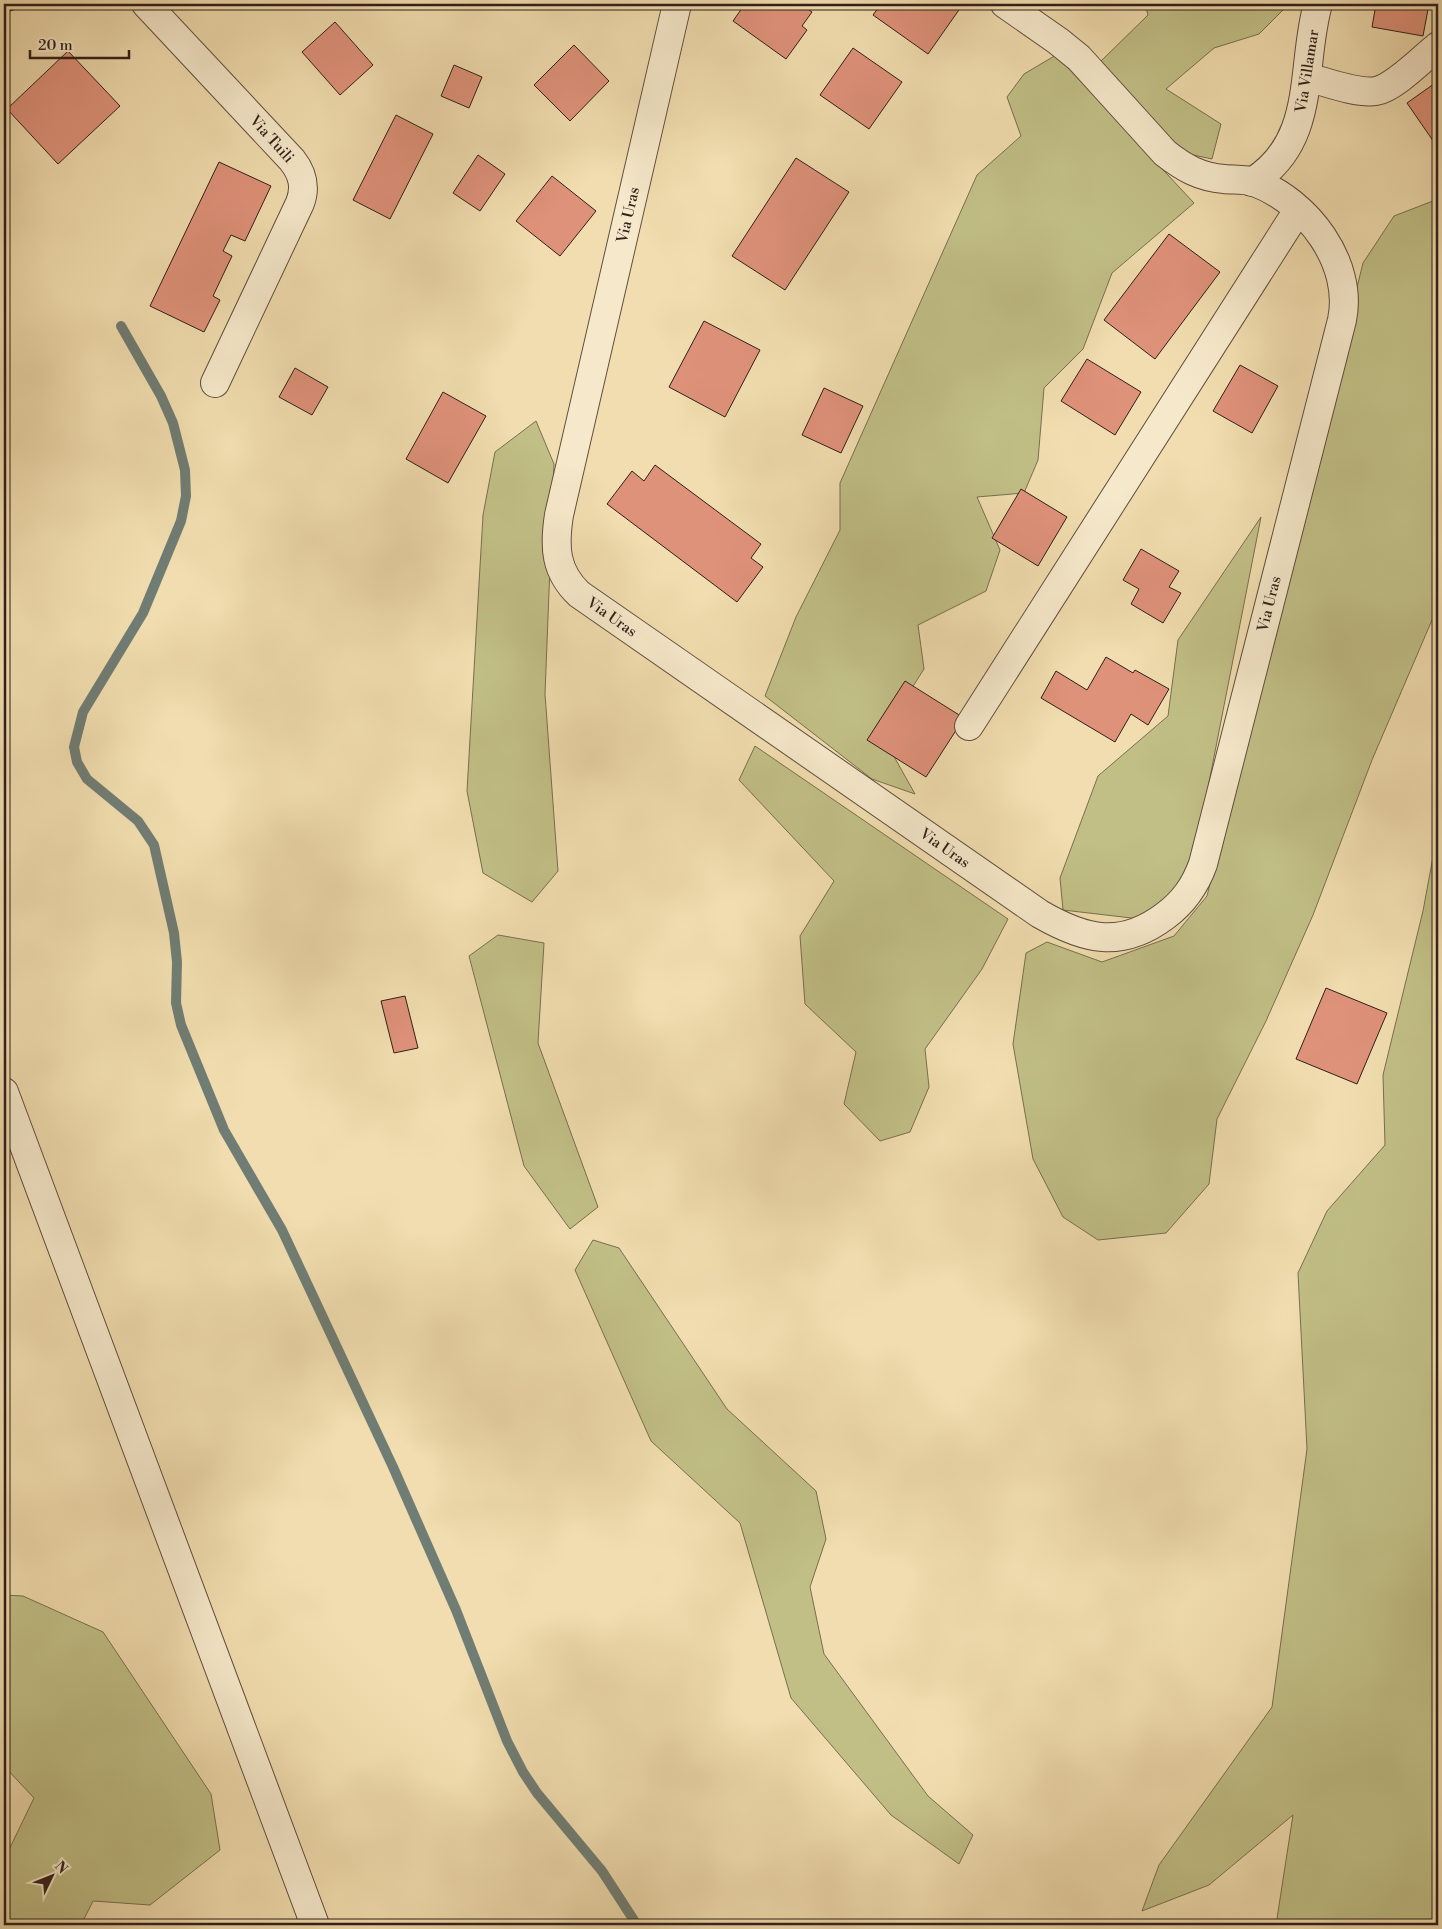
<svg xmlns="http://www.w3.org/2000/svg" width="1442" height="1929" font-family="'Libre Bodoni',serif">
<rect width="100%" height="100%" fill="#f1ddaf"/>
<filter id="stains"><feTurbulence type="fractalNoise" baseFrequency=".004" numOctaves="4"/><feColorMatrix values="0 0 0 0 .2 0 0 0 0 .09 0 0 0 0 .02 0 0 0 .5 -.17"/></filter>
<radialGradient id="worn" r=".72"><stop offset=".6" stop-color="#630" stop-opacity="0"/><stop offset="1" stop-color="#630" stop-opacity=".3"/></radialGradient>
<!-- green -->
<g fill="#c1bf86" stroke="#786f50">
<path d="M1145 4H1289L1259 34 1214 48 1166 89 1221 124 1212 159 1184 153 1101 61 1148 15Z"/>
<path d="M1056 55 1194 203 1112 273 1083 349 1044 388 1038 460 1024 493 977 497 1000 550 986 591 918 625 924 669 882 735 915 794 872 779 765 696 796 617 840 530V483L977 175 1021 136 1007 97 1024 74Z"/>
<path d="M1438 199V606L1372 760 1313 915 1266 1021 1217 1119 1209 1184 1166 1233 1098 1240 1063 1217 1033 1159 1013 1044 1026 953 1047 942 1102 962 1174 936 1207 896 1363 263 1394 216Z"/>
<path d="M536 421 554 464 545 694 558 871 532 902 483 873 467 791 483 515 495 452Z"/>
<path d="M1261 517 1193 864 1185 882 1140 919 1063 910 1060 878 1098 776 1168 716 1178 640Z"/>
<path d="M755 746 1008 919 982 969 925 1049 929 1087 910 1132 880 1141 844 1104 856 1052 805 1004 800 936 834 881 739 780Z"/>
<path d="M1438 830V1925H1276L1293 1815 1209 1885 1142 1911 1159 1865 1272 1707 1307 1449 1298 1273 1327 1211 1385 1145 1383 1075 1423 911Z"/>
<path d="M498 935 544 943 538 1043 598 1207 570 1229 524 1166 469 956Z"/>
<path d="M593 1240 619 1248 727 1409 816 1491 826 1539 810 1587 824 1654 928 1796 973 1835 959 1864 891 1815 791 1698 740 1523 651 1441 575 1270Z"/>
<path d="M4 1595 23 1596 103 1632 211 1794 220 1850 150 1905 93 1901 81 1925H4V1860L34 1798 4 1766Z"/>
</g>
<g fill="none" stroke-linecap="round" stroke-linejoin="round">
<!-- stream -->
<path stroke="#707d74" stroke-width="10" d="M121 326 161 396 173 423 185 470 186 496 181 521 143 613 83 712 74 747 77 762 87 779 138 821 154 845 174 933 177 962 176 1003 181 1025 224 1130 282 1230 393 1467 456 1610 507 1741 523 1772 537 1793 602 1871 637 1925"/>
</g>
<!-- building -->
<g fill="#df927a" stroke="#301f19">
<path d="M4 4H31L4 13Z"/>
<path d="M745 4H801L812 12 802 26 807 30 786 59 733 21Z"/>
<path d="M881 4H956L961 7 928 54 873 15Z"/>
<path d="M1376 4H1429L1423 36 1372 27Z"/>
<path d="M335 22 373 65 340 95 302 52Z"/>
<path d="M574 45 609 81 570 121 534 85Z"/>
<path d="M853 48 902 82 869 129 820 95Z"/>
<path d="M68 51 120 106 58 164 7 109Z"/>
<path d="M454 65 482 77 469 108 441 96Z"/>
<path d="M1438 81V148L1407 103Z"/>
<path d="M396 115 433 134 390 219 353 200Z"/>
<path d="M478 155 505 174 480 211 453 193Z"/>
<path d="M796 158 849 192 785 290 732 256Z"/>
<path d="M219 162 271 186 245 241 231 235 223 251 232 256 213 296 220 300 204 332 150 306Z"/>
<path d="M552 176 596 211 560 256 516 221Z"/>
<path d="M1169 234 1220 272 1155 359 1104 320Z"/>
<path d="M704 321 760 350 725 417 669 387Z"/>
<path d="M1087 359 1141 392 1115 435 1061 401Z"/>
<path d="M1240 365 1278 386 1252 433 1213 411Z"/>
<path d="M295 368 328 387 312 415 279 397Z"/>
<path d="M824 388 863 406 841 453 802 435Z"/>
<path d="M443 392 486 416 448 483 406 459Z"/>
<path d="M655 465 761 544 751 558 763 567 737 602 607 504 632 471 644 481Z"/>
<path d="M1021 489 1067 517 1038 566 992 538Z"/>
<path d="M1141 549 1179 571 1169 587 1181 593 1163 623 1131 604 1139 589 1123 580Z"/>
<path d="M1106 657 1133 673 1135 670 1169 689 1148 725 1131 714 1115 742 1041 698 1056 671 1087 690Z"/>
<path d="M905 681 964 718 926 777 867 740Z"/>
<path d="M1326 988 1387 1013 1357 1084 1296 1059Z"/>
<path d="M405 996 418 1048 394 1053 381 1001Z"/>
</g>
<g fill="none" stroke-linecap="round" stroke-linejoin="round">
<defs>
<g id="minor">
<path d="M146 4 292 160C303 174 306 187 300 203L215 383"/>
<path d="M677 4 559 515C554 547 555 571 579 594L1040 914C1085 940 1121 949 1165 916 1184 902 1195 886 1203 864L1342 320C1354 263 1307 201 1254 182 1245 179 1233 180 1224 179 1200 177 1184 168 1165 153L1079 58 1058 41 1005 4"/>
<path d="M1307 77C1326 82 1357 94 1376 91 1394 88 1423 58 1438 46"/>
<path d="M1252 182C1318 141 1300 67 1318 4"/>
<path d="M969 726 1298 210"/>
<path d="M4 1092 315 1925"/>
</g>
</defs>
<!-- minor casing -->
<use href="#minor" stroke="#604e3e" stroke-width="30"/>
<!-- minor -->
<use href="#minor" stroke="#f6e9cb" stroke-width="28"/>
</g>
<g text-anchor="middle" stroke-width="5" stroke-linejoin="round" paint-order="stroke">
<!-- street labels -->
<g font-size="15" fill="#301f19" stroke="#f6e9cb">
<text transform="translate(1307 71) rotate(-81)" y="5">Via Villamar</text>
<text transform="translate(272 139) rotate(48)" y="5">Via Tuili</text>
<text transform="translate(628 215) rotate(-77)" y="5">Via Uras</text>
<text transform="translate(1269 604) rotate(-76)" y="5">Via Uras</text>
<text transform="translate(612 617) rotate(35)" y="5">Via Uras</text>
<text transform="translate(945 848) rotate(35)" y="5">Via Uras</text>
</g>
</g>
<!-- margin -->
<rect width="1442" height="1929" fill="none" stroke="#f1ddaf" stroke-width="20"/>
<rect x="5" y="5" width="1432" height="1919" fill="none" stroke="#301f19" stroke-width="2.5"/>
<rect x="10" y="10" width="1422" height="1909" fill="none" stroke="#301f19"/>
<!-- north arrow -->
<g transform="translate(52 1876) rotate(47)" stroke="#f6e9cb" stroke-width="4" paint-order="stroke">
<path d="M0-4L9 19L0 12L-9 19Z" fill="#301f19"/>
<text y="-8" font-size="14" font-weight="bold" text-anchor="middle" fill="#301f19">N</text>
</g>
<!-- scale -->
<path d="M30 50v8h99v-8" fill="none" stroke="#301f19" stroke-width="2.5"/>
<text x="38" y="50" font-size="15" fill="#301f19" stroke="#f6e9cb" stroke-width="4" paint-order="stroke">20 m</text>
<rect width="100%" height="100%" filter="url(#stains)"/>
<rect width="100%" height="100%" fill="url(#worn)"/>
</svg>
